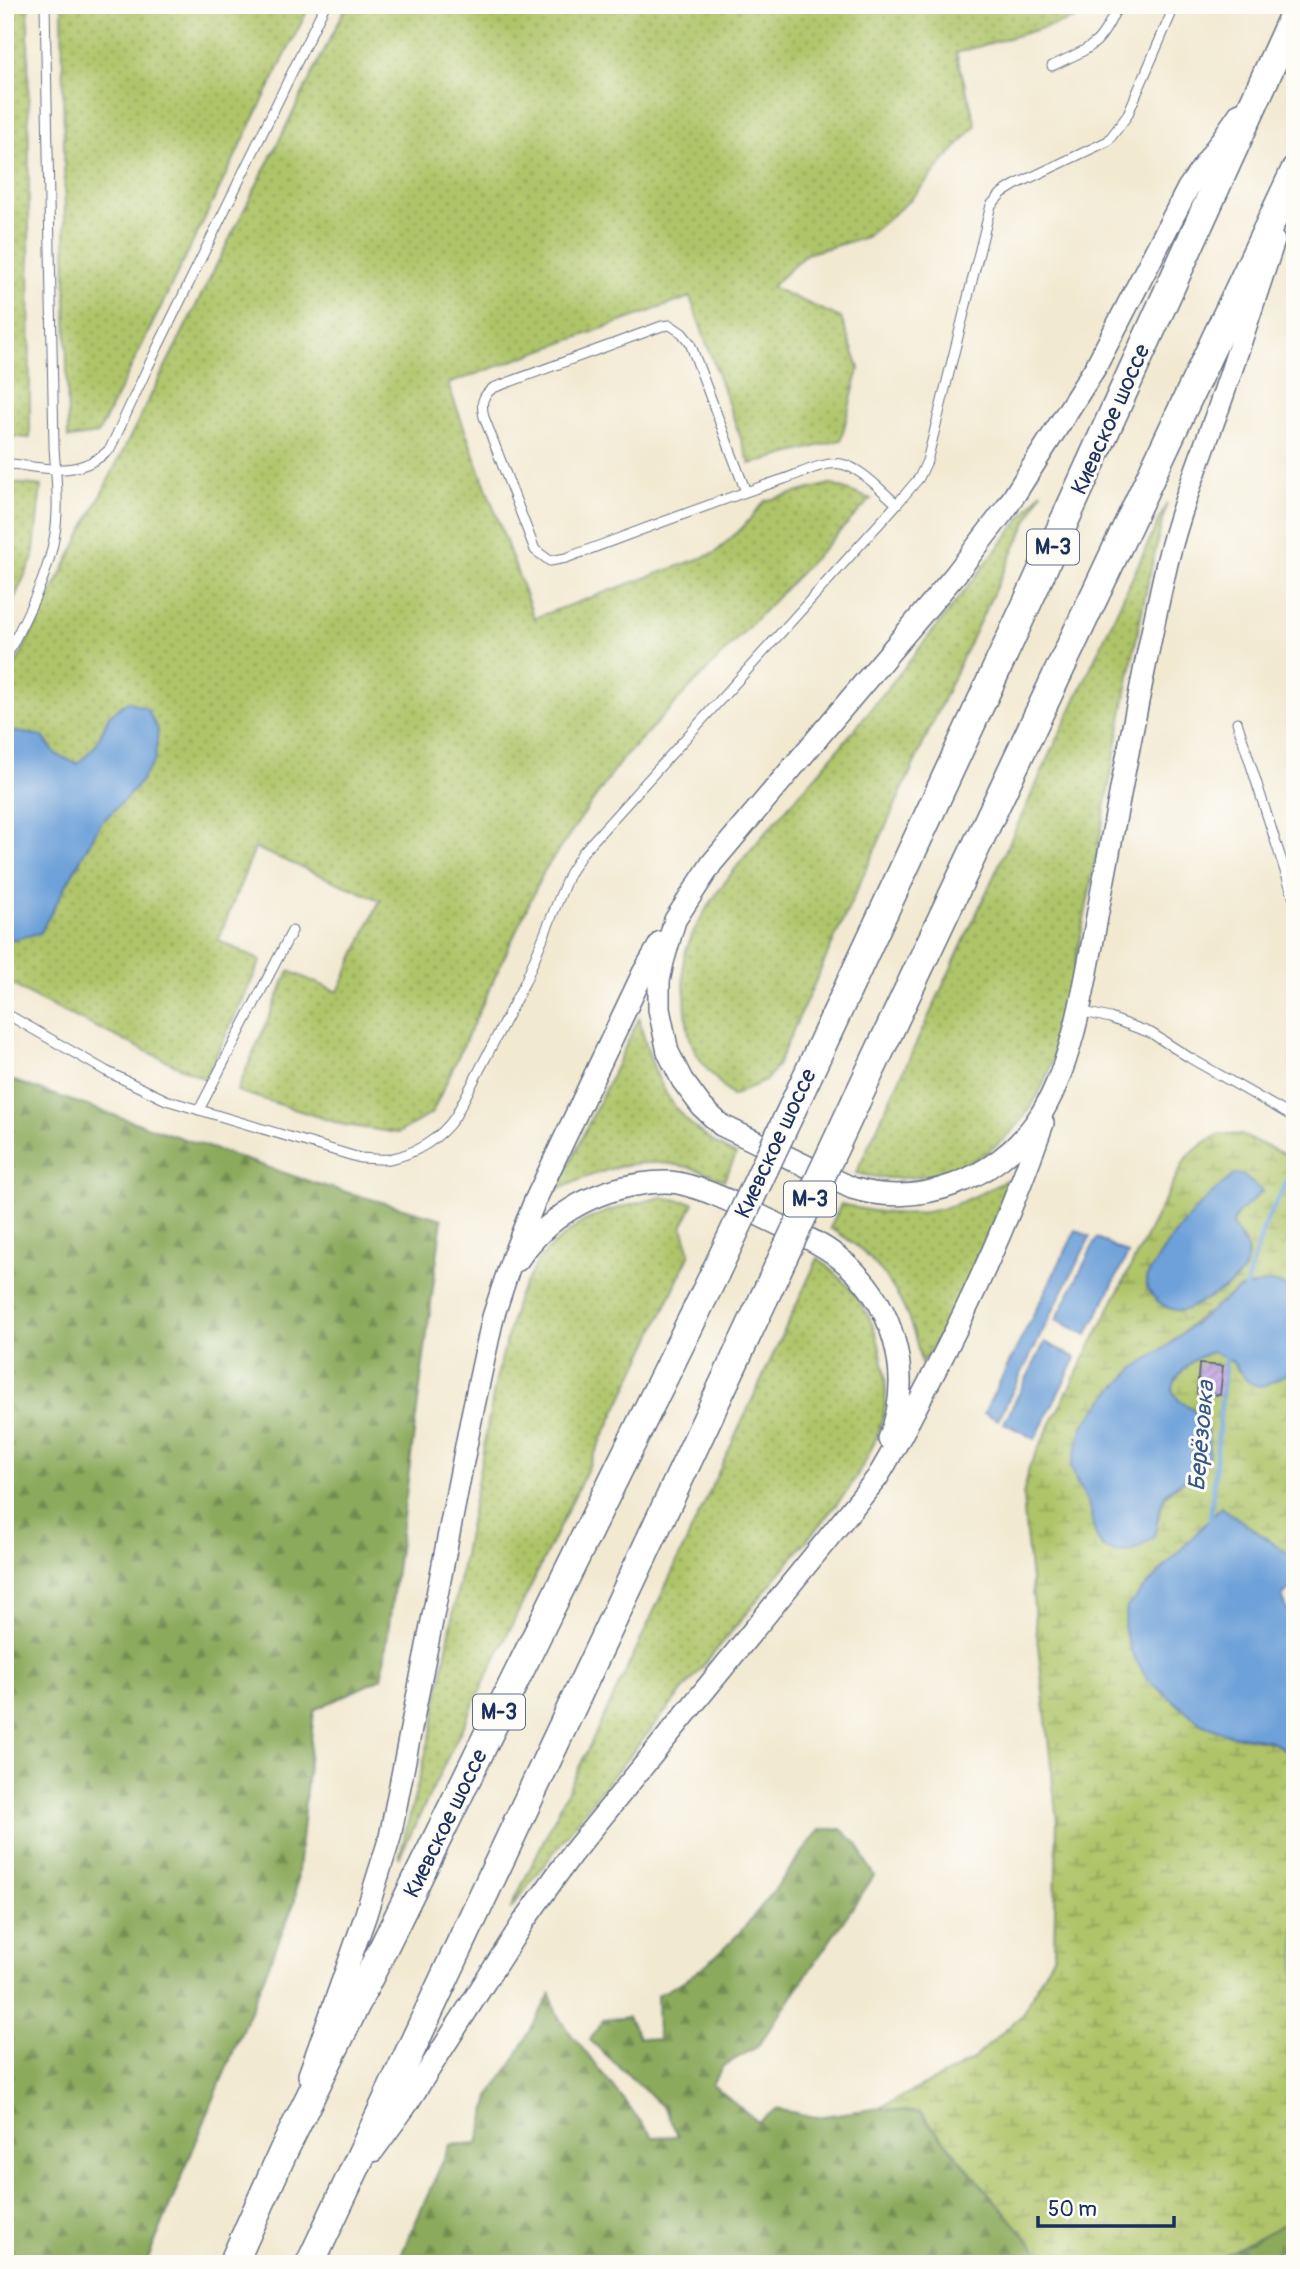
<svg xmlns="http://www.w3.org/2000/svg" width="1300" height="2269" font-family="Pangolin,sans-serif">
<defs>
<pattern id="grass-dots" width="8" height="8" patternUnits="userSpaceOnUse" patternTransform="scale(1.75)"><rect width="8" height="8" fill="#afc468"/><path d="M2 2h.1M6 6h.1" fill="none" stroke="#8ea059" stroke-width="1.8" stroke-linecap="round"/></pattern>
<pattern id="forest-firs" width="22" height="20" patternUnits="userSpaceOnUse" patternTransform="scale(1.75)"><rect width="22" height="20" fill="#8baa5c"/><path d="M5 1l3.5 6h-7zM16 11l3.5 6h-7z" fill="#718b4f"/></pattern>
<pattern id="wetland-marsh" width="20" height="14" patternUnits="userSpaceOnUse" patternTransform="scale(1.75)"><rect width="20" height="14" fill="#afc468"/><path d="M1 5h8M5 5V1M11 12h8M15 12V8" fill="none" stroke="#8ea059"/></pattern>
<pattern id="building-hatch" width="6" height="6" patternUnits="userSpaceOnUse" patternTransform="scale(1.75)"><rect width="6" height="6" fill="#c1a3e0"/><path d="M-1 1l2-2M0 6l6-6M5 7l2-2" fill="none" stroke="#9c85b9"/></pattern>
</defs>
<rect width="100%" height="100%" fill="#fdfcf7"/>
<filter id="ink" filterUnits="userSpaceOnUse"><feTurbulence type="fractalNoise" baseFrequency=".0143" numOctaves="2"/><feDisplacementMap in="SourceGraphic" scale="14" xChannelSelector="R" yChannelSelector="G"/><feConvolveMatrix kernelMatrix="1 2 1 2 8 2 1 2 1" color-interpolation-filters="sRGB"/></filter>
<filter id="wash" filterUnits="userSpaceOnUse"><feTurbulence type="fractalNoise" baseFrequency=".00686" numOctaves="4" result="noise"/><feDisplacementMap in="SourceGraphic" scale="28" xChannelSelector="R" yChannelSelector="G"/><feGaussianBlur stdDeviation="1.57" result="paint"/><feColorMatrix in="noise" values="0 0 0 0 0 0 0 0 0 0 0 0 0 0 0 0 0 1.4 0 .05"/><feComposite in="paint" operator="in"/></filter>
<g filter="url(#wash)">
<rect width="100%" height="100%" fill="#f2e9d1"/>
<!-- grass -->
<g fill="url(#grass-dots)" stroke="#657a63" stroke-width="2">
<path d="M5 5H28L30 438 5 436Z"/>
<path d="M62 5H310L98 434 68 438Z"/>
<path d="M347 5H1091L1085 16 956 53 976 125 910 200 866 237 806 254 771 287 841 318 859 368 841 440 750 464 690 297 448 384 534 618 715 553 745 525 765 501 830 484 871 499 623 758 544 871 432 1113 398 1133 344 1125 237 1091 289 971 338 992 380 900 255 848 218 940 261 961 205 1079 37 999 5 980V934L11 940 100 824 135 789 109 716 96 745 78 764 57 755 42 736 9 731 5 733V686Z"/>
<path d="M5 482 41 486 33 558 5 618Z"/>
<path d="M1042 491 958 667 776 1068 765 1081 732 1096C695 1057 687 1050 685 995 684 983 682 969 684 958 698 898 784 814 824 766 899 677 970 583 1042 491Z"/>
<path d="M1167 503C1130 645 1111 790 1081 934 1069 992 1063 1059 1029 1110 991 1167 920 1189 856 1173Z"/>
<path d="M639 1018C654 1084 674 1124 736 1155L724 1180C661 1151 618 1161 557 1190Z"/>
<path d="M1006 1180C1005 1213 944 1337 921 1363 911 1306 881 1256 830 1228L841 1204C909 1223 946 1214 1006 1180Z"/>
<path d="M661 1197 694 1203 682 1227 690 1253 650 1340 399 1858 432 1729 496 1380 518 1296 539 1259 553 1245 582 1222 608 1211Z"/>
<path d="M818 1258C857 1290 877 1318 884 1370 886 1384 887 1398 884 1412 878 1441 863 1466 848 1490L605 1785 510 1910 635 1652Z"/>
</g>
<!-- forest -->
<g fill="url(#forest-firs)" stroke="#536c5d" stroke-width="2">
<path d="M5 1078 314 1183 442 1219 382 1678 314 1710 295 1901 146 2264H5Z"/>
<path d="M820 1829H841L857 1844 874 1876 757 2047 723 2066 712 2084 758 2122 776 2109 816 2117 880 2108 920 2113 1049 2264H397L450 2145 478 2143 491 2094 515 2059 550 1994 559 2019 653 2137 678 2136 665 2109 590 2040 603 2020 628 2017 639 2037 658 2040 657 1995C727 1965 775 1888 820 1829Z"/>
<path d="M1295 2218V2264H1208Z"/>
</g>
<!-- wetland -->
<path fill="url(#wetland-marsh)" stroke="#657a63" stroke-width="2" fill-rule="evenodd" d="M1220 1134 1241 1135 1295 1159V1291L1293 1289 1202 1315 1170 1344 1075 1480C1088 1498 1093 1517 1097 1539L1158 1521C1163 1488 1174 1487 1201 1471L1203 1418 1177 1400 1172 1390C1177 1371 1195 1356 1213 1352L1233 1362 1239 1372 1266 1385 1295 1370V1558L1221 1507 1178 1705C1195 1718 1209 1729 1230 1735 1259 1742 1271 1735 1295 1759V2218L1208 2264H1049L921 2113 880 2108 971 2061 1022 2015 1054 1954 1057 1822 1025 1524 1023 1495 1029 1467 1186 1158 1204 1143ZM1242 1175 1262 1192 1237 1214 1232 1225 1245 1243 1236 1281 1180 1311ZM1199 1365 1223 1366 1220 1395 1197 1393Z"/>
<!-- water -->
<g fill="#6ea1d9" stroke="#44689c" stroke-width="2">
<path d="M128 701 147 709 158 730 155 760 135 789 100 824 40 933 11 940 5 934V733L9 731 42 736 57 755 78 764 96 745 109 716Z"/>
<path d="M1235 1174 1242 1175 1262 1191 1237 1214 1232 1225 1248 1251C1248 1284 1213 1294 1188 1309 1169 1315 1146 1297 1146 1278 1169 1237 1198 1203 1235 1174Z"/>
<path d="M1076 1230 1090 1237 998 1420 984 1413Z"/>
<path d="M1097 1238 1128 1254 1087 1335 1056 1320Z"/>
<path d="M1270 1282 1280 1284 1295 1291V1370L1266 1385 1257 1386 1247 1381 1233 1362 1213 1352C1195 1356 1177 1371 1172 1390 1178 1406 1199 1408 1206 1424 1209 1433 1209 1442 1209 1451 1206 1482 1179 1474 1165 1495 1158 1506 1158 1524 1154 1537 1139 1550 1110 1563 1097 1538 1092 1529 1093 1516 1089 1506 1084 1492 1076 1481 1071 1467L1083 1426 1106 1397 1136 1367 1170 1344 1225 1299 1240 1289Z"/>
<path d="M1045 1342 1076 1358 1035 1439 1004 1423Z"/>
<path d="M1221 1507 1295 1558V1583L1282 1596 1288 1611 1295 1616V1759L1286 1750 1269 1740 1230 1735 1203 1725 1147 1679 1130 1649 1124 1628 1127 1607Z"/>
</g>
<g fill="none" stroke-linecap="round" stroke-linejoin="round">
<!-- stream -->
<g stroke="#6ea1d9" stroke-width="5">
<path d="M1244 1292 1265 1224 1295 1166"/>
<path d="M1210 1523 1226 1352"/>
</g>
</g>
<g id="blocks">
<!-- building -->
<path fill="url(#building-hatch)" d="M1199 1364 1223 1366 1220 1395 1197 1393Z"/>
</g>
</g>
<g filter="url(#ink)">
<use href="#blocks" fill-opacity="0" stroke="#667086" stroke-width="2"/>
<g fill="none" stroke-linecap="round" stroke-linejoin="round">
<defs>
<g id="service">
<path d="M1052 66C1093 46 1099 48 1118 5"/>
<path d="M5 463C44 468 78 479 110 449L146 371 325 5"/>
<path d="M746 492 690 343 682 333 670 325 662 326 493 388C481 397 481 404 484 417L535 550 550 561 566 558C639 531 711 503 784 479 800 474 824 461 841 464 862 468 881 491 897 504"/>
<path d="M5 659C28 613 56 564 57 511 58 490 55 467 54 446L45 5"/>
<path d="M1237 722 1295 902"/>
<path d="M1080 1011 1110 1018 1151 1033 1190 1058 1295 1118"/>
<path d="M5 1013 106 1071 166 1100 360 1158C369 1158 380 1160 389 1159 415 1154 440 1139 455 1117L525 982 569 874 583 852 897 504 919 478 927 461 991 205 1002 193 1015 185 1108 141 1127 116 1175 5"/>
<path d="M199 1110 292 931"/>
</g>
<g id="tertiary">
<path d="M1240 113 1188 188 1095 368 1007 507 955 575 712 863 675 920 663 962 659 981V1009L668 1052 682 1080 702 1107 721 1125 852 1188C919 1209 997 1179 1036 1122 1076 1065 1088 963 1101 895 1122 784 1142 673 1167 563 1180 510 1200 459 1219 407 1238 352 1255 297 1274 241"/>
<path d="M518 1260C546 1218 591 1191 641 1184 654 1182 666 1181 678 1183 710 1190 738 1205 767 1219 791 1231 817 1240 838 1257 893 1299 915 1374 889 1439"/>
<path d="M309 2075 365 1917 390 1837 472 1415 493 1317 513 1256 534 1203 643 973 661 942"/>
<path d="M373 2151 405 2107 524 1921 571 1855 877 1478C895 1449 910 1419 926 1388 972 1302 1011 1215 1043 1123"/>
</g>
<g id="trunk">
<path d="M806 1079 1030 597 1295 12"/>
<path d="M856 1101 1295 171"/>
<path d="M233 2264 283 2152 715 1273"/>
<path d="M310 2264 764 1298"/>
</g>
</defs>
<!-- service casing -->
<use href="#service" stroke="#667086" stroke-width="11"/>
<!-- tertiary casing -->
<use href="#tertiary" stroke="#667086" stroke-width="24"/>
<!-- trunk casing -->
<use href="#trunk" stroke="#667086" stroke-width="31"/>
<!-- service -->
<use href="#service" stroke="#fff" stroke-width="9"/>
<!-- tertiary -->
<use href="#tertiary" stroke="#fff" stroke-width="21"/>
<!-- trunk -->
<use href="#trunk" stroke="#fff" stroke-width="28"/>
<defs>
<g id="trunk-bridge">
<path d="M715 1273 806 1079"/>
<path d="M764 1298 856 1101"/>
</g>
</defs>
<!-- trunk-bridge casing -->
<use href="#trunk-bridge" stroke="#667086" stroke-width="31" stroke-linecap="butt"/>
<!-- trunk-bridge -->
<use href="#trunk-bridge" stroke="#fff" stroke-width="28"/>
</g>
</g>
<g text-anchor="middle" stroke-width="6" stroke-linejoin="round" paint-order="stroke">
<!-- shield labels -->
<g fill="#fdfcf7" stroke="#5f6c8c" stroke-width="2">
<rect x="1027" y="529.5" width="52" height="35" rx="5"/>
<rect x="784" y="1181.5" width="52" height="35" rx="5"/>
<rect x="473" y="1694.5" width="52" height="35" rx="5"/>
</g>
<g font-size="21" font-weight="bold" fill="#1b2f5e">
<text x="1053" y="554">М-3</text>
<text x="810" y="1206">М-3</text>
<text x="499" y="1719">М-3</text>
</g>
<!-- street labels -->
<g font-size="23" fill="#1b2f5e" stroke="#fdfcf7">
<text transform="translate(1110 419) rotate(-66)" y="8">Киевское шоссе</text>
<text transform="translate(775 1143) rotate(-65)" y="8">Киевское шоссе</text>
<text transform="translate(445 1823) rotate(-64)" y="8">Киевское шоссе</text>
</g>
<!-- water labels -->
<g font-size="24" font-style="italic" fill="#385789" stroke="#fdfcf7">
<text transform="translate(1201 1436) rotate(-85)" y="8">Берёзовка</text>
</g>
</g>
<!-- margin -->
<rect width="1300" height="2269" fill="none" stroke="#fdfcf7" stroke-width="28"/>
<!-- scale -->
<path d="M1038 2216v10h136v-10" fill="none" stroke="#1b2f5e" stroke-width="3.5"/>
<text x="1048" y="2216" font-size="21" fill="#1b2f5e" stroke="#fdfcf7" stroke-width="5" paint-order="stroke">50 m</text>
</svg>
